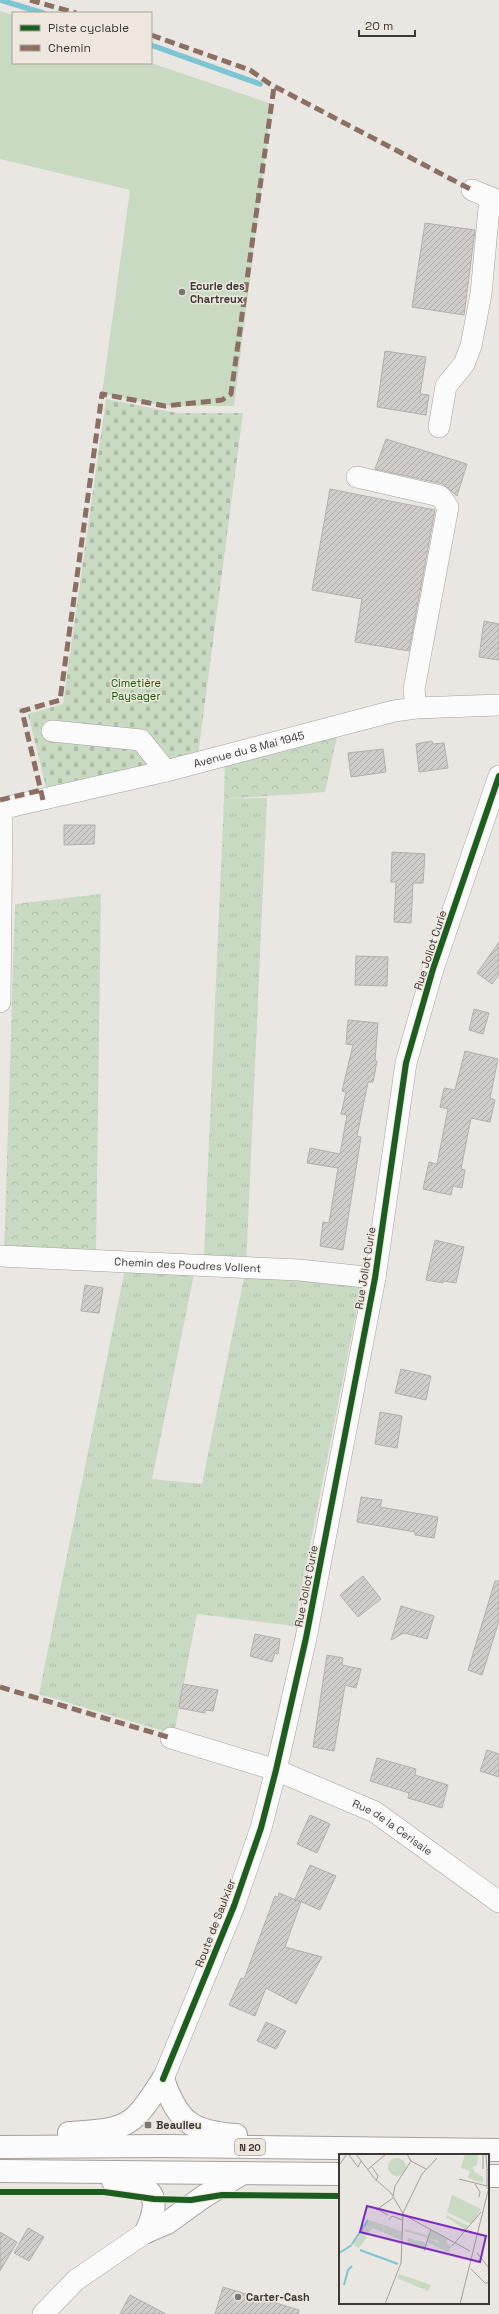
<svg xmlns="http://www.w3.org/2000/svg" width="499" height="2314" font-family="'Space Grotesk',sans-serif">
<defs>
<pattern id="grass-tufts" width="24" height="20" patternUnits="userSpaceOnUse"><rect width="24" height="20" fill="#c8dac2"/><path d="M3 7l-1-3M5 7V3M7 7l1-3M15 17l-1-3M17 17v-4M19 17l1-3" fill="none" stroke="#adbca7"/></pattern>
<pattern id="forest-crowns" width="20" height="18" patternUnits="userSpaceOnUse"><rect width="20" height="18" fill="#c8dac2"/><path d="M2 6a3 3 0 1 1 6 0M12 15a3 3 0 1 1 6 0" fill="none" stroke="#adbca7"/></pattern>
<pattern id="cemetery-stones" width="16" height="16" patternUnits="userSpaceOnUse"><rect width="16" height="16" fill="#c8dac2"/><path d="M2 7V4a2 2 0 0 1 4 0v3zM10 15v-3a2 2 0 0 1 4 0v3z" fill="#adbca7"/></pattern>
<pattern id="building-hatch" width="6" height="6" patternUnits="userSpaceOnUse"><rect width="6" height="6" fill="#d0cdca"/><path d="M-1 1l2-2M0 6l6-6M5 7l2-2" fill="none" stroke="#aaa7a5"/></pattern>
</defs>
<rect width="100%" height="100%" fill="#eae6e2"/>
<!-- grass -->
<path fill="url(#grass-tufts)" d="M267 798 246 1267 362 1283 294 1626 197 1614 174 1734 39 1694 125 1269 196 1265 152 1479 202 1484 246 1268 204 1256 224 799Z"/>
<!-- forest -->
<g fill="url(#forest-crowns)">
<path d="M338 732 325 792 224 799 225 759Z"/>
<path d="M101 894 96 1251 4 1257 15 904Z"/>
</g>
<!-- cemetery -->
<path fill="url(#cemetery-stones)" d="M106 399 177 413H243L198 755 46 787 28 714 63 704Z"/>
<!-- pitch -->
<path fill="#c8dac2" d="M0 11 13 15V63H151L272 104 234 406H165L102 394 130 190 0 159Z"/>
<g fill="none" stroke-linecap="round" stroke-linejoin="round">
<!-- stream -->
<g stroke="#7cc5d2" stroke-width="5.5">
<path d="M0 0 43 13"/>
<path d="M151 45 260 84"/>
</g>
</g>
<!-- building -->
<g fill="url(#building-hatch)" stroke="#b2afac">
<path d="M425 223 475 230 464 315 412 307Z"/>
<path d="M385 351 426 357 420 394 429 395 426 415 377 407Z"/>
<path d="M386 439 467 464 457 496 443 484 375 469Z"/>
<path d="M330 489 435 510 409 651 355 642 362 599 312 590Z"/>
<path d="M484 621 499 624V660L479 657Z"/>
<path d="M432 741 433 744 444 743 448 768 419 772 416 744Z"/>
<path d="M383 749 386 772 351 777 348 753Z"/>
<path d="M64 825H95L94 844 64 845Z"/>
<path d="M392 852 425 854 423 883H413L411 923 394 922 396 882H391Z"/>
<path d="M499 942V975L492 984 477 973Z"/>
<path d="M356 956 388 957 387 986 355 985Z"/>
<path d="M474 1009 489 1013 483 1034 469 1030Z"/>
<path d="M348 1020 378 1023 375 1061H377L373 1082H368L357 1136 361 1137 343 1250 320 1246 323 1222 329 1223 338 1168 307 1163 310 1148 340 1154 347 1115 341 1114 346 1092 342 1091 353 1045 346 1044Z"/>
<path d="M465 1051 498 1059 490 1098 495 1100 490 1122 471 1118 461 1169 465 1170 462 1188 453 1186 451 1195 423 1189 429 1162 437 1164 448 1109 440 1107 444 1088 455 1090Z"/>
<path d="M435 1240 464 1247 456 1283 443 1281V1283L426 1280Z"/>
<path d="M85 1285 103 1288 99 1313 81 1311Z"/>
<path d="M401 1369 431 1376 426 1400 395 1393Z"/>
<path d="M380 1412 402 1416 397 1448 375 1444Z"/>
<path d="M361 1497 382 1500 380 1507 438 1517 434 1538 415 1535V1532L357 1522Z"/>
<path d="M363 1576 381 1599 358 1617 340 1595Z"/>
<path d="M495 1581H499V1621L482 1675 468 1670Z"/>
<path d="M401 1606 434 1616 427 1639 404 1633 391 1640Z"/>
<path d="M255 1634 280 1639 278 1654 275 1653 272 1662 250 1656Z"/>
<path d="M327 1655 343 1658 342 1665 361 1669 356 1688 345 1685 334 1751 313 1747Z"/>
<path d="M183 1684 218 1690 213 1711 205 1710V1713L179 1708Z"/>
<path d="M487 1750 499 1754V1777L480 1771Z"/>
<path d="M377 1758 416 1769 415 1775 448 1785 442 1808 408 1798 409 1793 370 1781Z"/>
<path d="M310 1815 330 1824 317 1853 297 1844Z"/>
<path d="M310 1865 336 1876 320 1910 295 1899Z"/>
<path d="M279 1893 301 1902 285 1947 322 1957 296 2004 266 1988 255 2016 229 2005 241 1978 244 1979 275 1896 278 1897Z"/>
<path d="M266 2022 286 2031 276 2049 257 2041Z"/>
<path d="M28 2228 44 2237 29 2261 14 2253Z"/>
<path d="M0 2232 17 2242 0 2271Z"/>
<path d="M223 2287 299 2310 298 2314H215Z"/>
<path d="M130 2295 166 2314H120Z"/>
</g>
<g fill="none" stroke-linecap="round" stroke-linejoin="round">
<defs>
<g id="minor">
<path d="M472 190 499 201"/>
<path d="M439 427 446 386 464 364 471 346 481 294 490 197"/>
<path d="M357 477 440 496 448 507 414 689 416 708"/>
<path d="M52 731 141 740 166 771"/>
<path id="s1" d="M0 809 166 771 394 711 416 708 499 705"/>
<path d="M0 1002 2 809"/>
<path id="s2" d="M0 1256 299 1270 375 1278"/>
<path id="s3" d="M171 1738 276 1770 375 1812 499 1902"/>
<path d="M163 2079 234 1906 261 1828 276 1770 306 1638 375 1278 406 1063 433 969 499 776"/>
<path d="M43 2314 76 2280 146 2232"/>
</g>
<g id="highway">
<path d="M163 2079C178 2122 191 2132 236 2135"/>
<path d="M69 2133C91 2131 120 2133 137 2115 147 2105 155 2091 163 2079"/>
<path d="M0 2147 163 2146 499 2150"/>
<path d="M0 2171 340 2174"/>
<path d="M488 2176H499"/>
<path d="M113 2181C152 2184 163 2194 146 2232"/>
<path d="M146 2232 167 2223 203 2197 243 2173"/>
</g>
</defs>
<!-- minor casing -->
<use href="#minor" stroke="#a4a19e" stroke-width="22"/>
<!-- highway casing -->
<use href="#highway" stroke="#a4a19e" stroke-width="24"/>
<!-- minor -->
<use href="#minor" stroke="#fcfbfb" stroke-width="21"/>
<!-- highway -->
<use href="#highway" stroke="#fcfbfb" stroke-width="22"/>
<!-- quiet -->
<g stroke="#8d6e63" stroke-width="5" stroke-dasharray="10 5" stroke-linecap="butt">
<path d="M30 0 76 13"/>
<path d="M151 35 250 70 270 84 472 190"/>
<path d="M0 800 42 790"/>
<path d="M43 800 22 711 60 700 102 394 165 406 222 400 231 394 274 87"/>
<path d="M0 1687 171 1738"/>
</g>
<defs>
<g id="cycleway">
<path d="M163 2079 234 1906 261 1828 276 1770 306 1638 375 1278 406 1063 433 969 499 776"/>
<path d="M0 2192H104L154 2199 191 2200 222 2195 340 2196"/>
</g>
</defs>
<!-- cycleway casing -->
<use href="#cycleway" stroke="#eee7de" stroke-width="8"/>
<!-- cycleway -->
<use href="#cycleway" stroke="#1b5e20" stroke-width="6"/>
</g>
<!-- markers -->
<g fill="#787572" stroke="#eee7de" stroke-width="1.5">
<circle cx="182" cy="292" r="4"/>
<rect x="144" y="2121" width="8" height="8" rx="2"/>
<circle cx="238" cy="2297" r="4"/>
</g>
<g text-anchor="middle" stroke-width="3" stroke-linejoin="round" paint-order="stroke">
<!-- shield labels -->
<rect fill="#eee7de" stroke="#716c68" stroke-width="1" x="235" y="2139" width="30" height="16" rx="3"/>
<g font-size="10" font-weight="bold" fill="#3b3835">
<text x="250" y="2151">N 20</text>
</g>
<!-- poi labels -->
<g font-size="11" font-weight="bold" fill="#3b3835" stroke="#eee7de" text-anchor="start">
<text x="190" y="290">Ecurie des<tspan x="190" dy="13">Chartreux</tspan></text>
<text x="156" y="2129">Beaulieu</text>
<text x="246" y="2301">Carter-Cash</text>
</g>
<!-- park labels -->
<g font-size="11" fill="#135b08" stroke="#eee7de">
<text x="136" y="687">Cimetière<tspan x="136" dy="13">Paysager</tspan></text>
</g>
<!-- street labels -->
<g font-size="11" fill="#3b3835" stroke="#eee7de">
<text dy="4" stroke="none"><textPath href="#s1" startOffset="256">Avenue du 8 Mai 1945</textPath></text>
<text transform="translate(430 950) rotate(-72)" y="4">Rue Joliot Curie</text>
<text dy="4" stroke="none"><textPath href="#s2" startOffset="188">Chemin des Poudres Vollent</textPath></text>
<text transform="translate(365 1268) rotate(-81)" y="4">Rue Joliot Curie</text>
<text transform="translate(306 1586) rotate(-79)" y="4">Rue Joliot Curie</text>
<text dy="4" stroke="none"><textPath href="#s3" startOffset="240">Rue de la Cerisaie</textPath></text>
<text transform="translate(215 1923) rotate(-69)" y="4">Route de Saulxier</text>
</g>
</g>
<!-- overview -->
<g transform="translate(339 2154)">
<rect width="150" height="150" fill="#eae6e2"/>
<path d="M126 0H139L138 11 134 13 135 18 144 23V29L129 24 131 17 122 14ZM66 75 90 82 92 76 109 84 107 89 113 92 109 98 88 88 89 84 99 89 100 87 65 77ZM21 80 28 83 20 94 14 91Z" fill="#c8dac2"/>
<path d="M49 13a9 9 0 1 1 18 0a9 9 0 1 1-18 0ZM113 41 142 55 132 70 108 58ZM107 61 130 72 127 76 107 63ZM69 84 87 89 86 94 68 89Z" fill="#c8dac2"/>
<path d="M46 71 63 78 62 86 43 78Z" fill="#c8dac2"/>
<path d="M60 120 92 131 89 137 58 124Z" fill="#c8dac2"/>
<path d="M30 66 45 71 43 78 33 74 28 82 21 80Z" fill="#c8dac2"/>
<path fill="none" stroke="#7cc5d2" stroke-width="2" d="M13 90 29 66M21 96 59 110M0 99 13 91M5 131 9 116 13 112"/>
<path fill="none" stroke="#a4a09d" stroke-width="1" d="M17 0 35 24 52 39 65 61 131 97M10 1 19 13 22 7M147 1 148 16M72 7 87 15M0 11 8 0M33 13 39 22 37 27M144 15V0M28 16 47 0M120 25 148 32M136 30 141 38 140 43M148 35V15M54 42 56 32 72 7 68 0M38 55 49 61M37 56 54 44M50 66 53 62 63 66M63 89 86 95M113 92 142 58M85 97 92 75M138 99 150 114M132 115 146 129H150M46 150 62 109 64 59 83 20 98 4M121 150 150 33"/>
<path fill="#7b2cbf" fill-opacity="0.15" stroke="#7b2cbf" stroke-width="2" d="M28 52 147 82 141 108 21 78Z"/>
<rect width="150" height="150" fill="none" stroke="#3b3835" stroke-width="2"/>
</g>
<!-- legend -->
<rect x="12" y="12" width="140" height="52" fill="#eee7de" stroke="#a6a19a"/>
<rect x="20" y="25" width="20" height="6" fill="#1b5e20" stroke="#a6a19a"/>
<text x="48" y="32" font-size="12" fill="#3b3835">Piste cyclable</text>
<rect x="20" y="45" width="20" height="6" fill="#8d6e63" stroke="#a6a19a"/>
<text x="48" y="52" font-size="12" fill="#3b3835">Chemin</text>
<!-- scale -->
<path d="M359 30v6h56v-6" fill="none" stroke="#3b3835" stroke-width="2"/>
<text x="365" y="30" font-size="12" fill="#3b3835" stroke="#eee7de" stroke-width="3" paint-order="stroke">20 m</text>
</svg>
